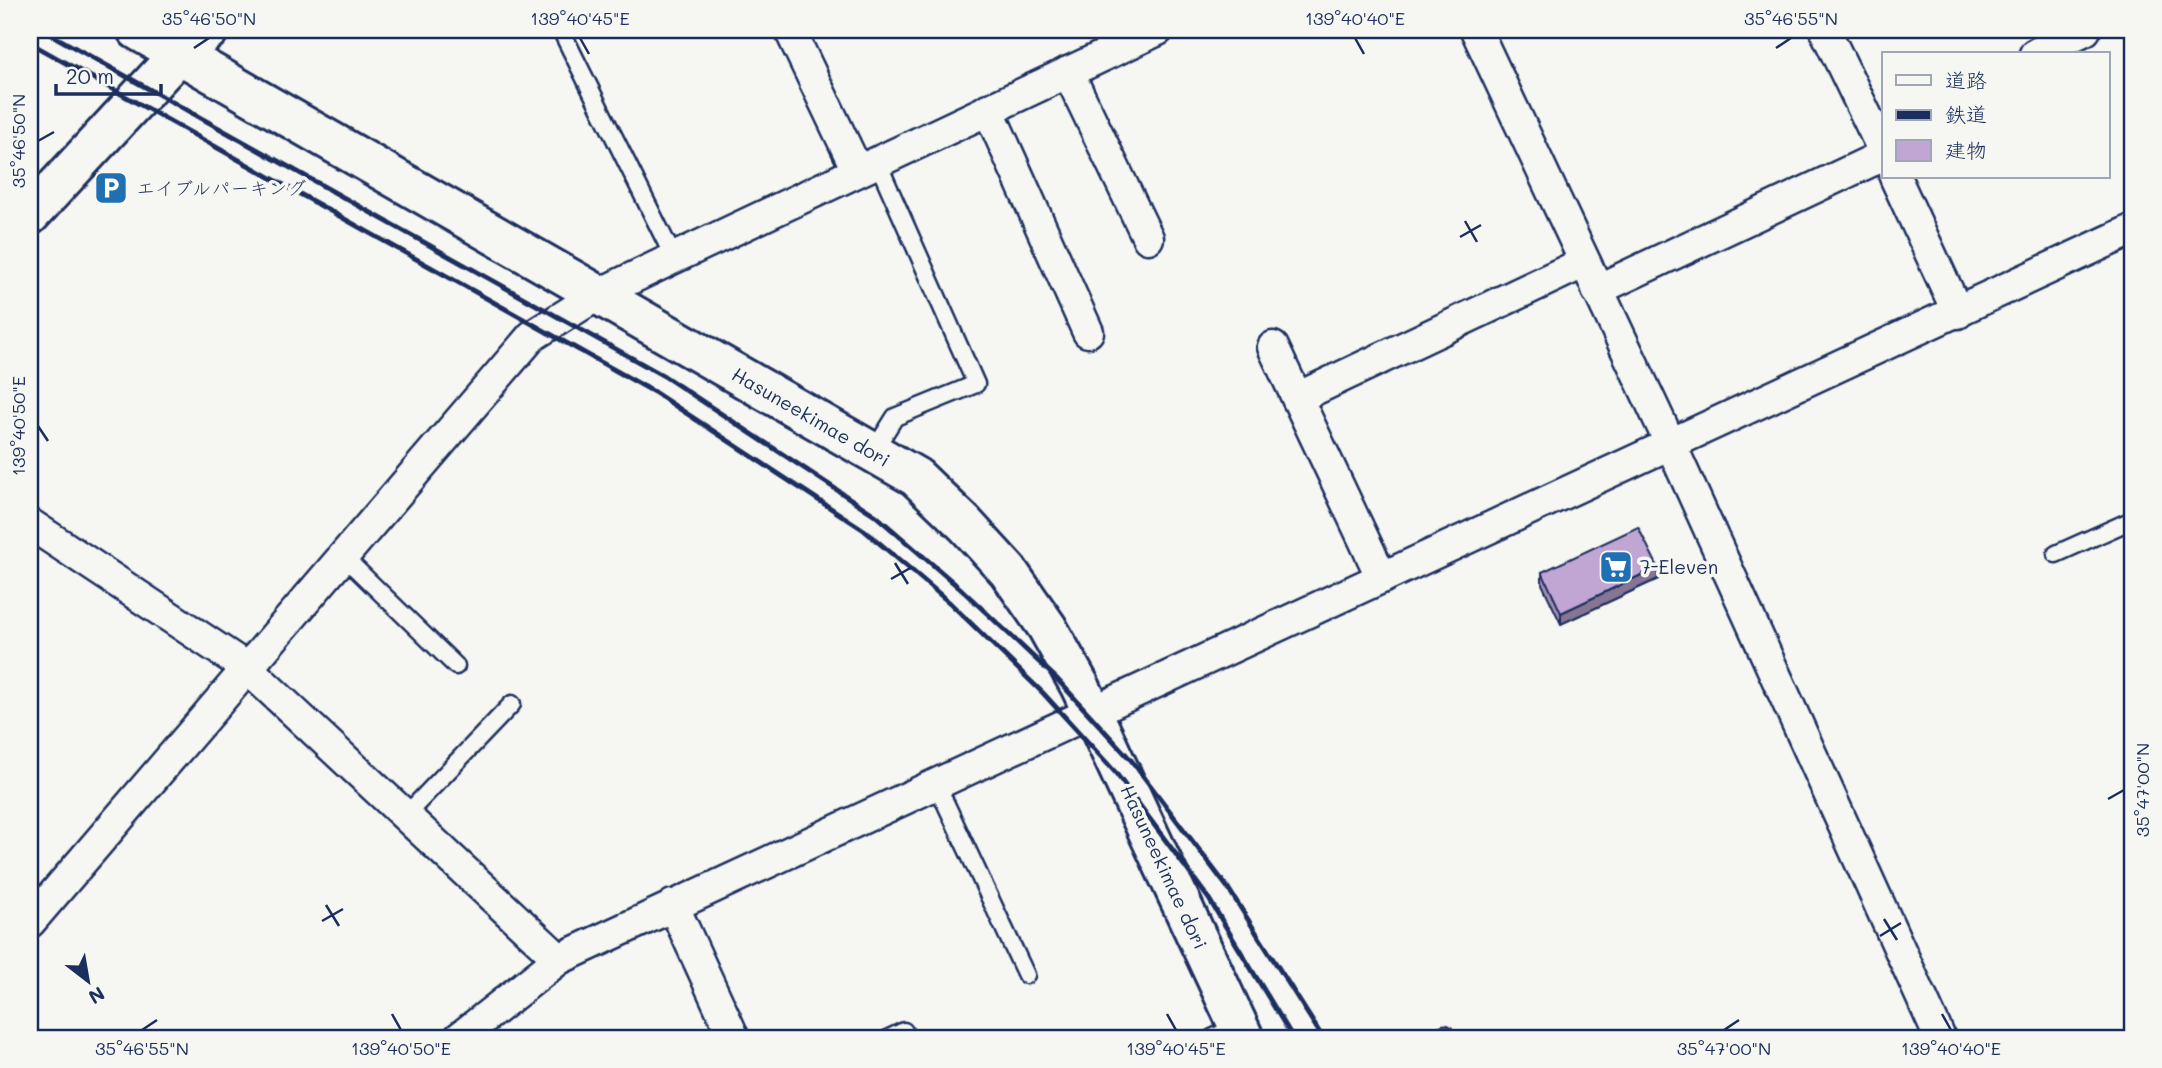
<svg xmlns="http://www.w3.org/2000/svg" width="2162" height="1068" font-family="Mali,'Klee One',sans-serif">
<rect width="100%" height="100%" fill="#f6f6f2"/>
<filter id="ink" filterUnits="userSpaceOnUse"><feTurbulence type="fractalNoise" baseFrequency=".0143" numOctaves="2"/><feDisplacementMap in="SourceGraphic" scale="14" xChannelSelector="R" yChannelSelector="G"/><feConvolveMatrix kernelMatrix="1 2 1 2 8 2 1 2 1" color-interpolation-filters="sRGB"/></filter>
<g filter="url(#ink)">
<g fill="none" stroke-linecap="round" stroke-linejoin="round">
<defs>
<g id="lane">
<path d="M561 30 674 258"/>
<path d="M873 452 895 417 976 384 877 161"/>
<path d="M2056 554 2132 520"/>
<path d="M343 556 456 666"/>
<path d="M936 783 1026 975"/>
<path d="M405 816 512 704"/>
<path d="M889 1038 904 1031"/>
<path d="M1212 1038 1238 1026"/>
<path d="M1436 1038 1445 1034"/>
</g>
<g id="street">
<path d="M790 30 857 170"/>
<path d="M1476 30 1671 445 1940 1038"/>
<path d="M1825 30 1884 152"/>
<path d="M2035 54 2085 30"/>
<path d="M1068 72 1148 238"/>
<path d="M988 109 1088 332"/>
<path d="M1895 177 1958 313"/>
<path d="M1597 290 1884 155"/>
<path d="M1273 347 1382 578"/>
<path d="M1297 398 1583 263"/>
<path d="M30 524 247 668 559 959"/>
<path d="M673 905 734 1038"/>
<path d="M30 922 532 336 599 294 674 258 1158 30"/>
<path d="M459 1038 559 959 2132 230"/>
</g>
<g id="secondary">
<path d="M137 30 916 477 965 524 1008 571 1047 627 1080 686 1244 1038"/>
<path d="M30 215 179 54 209 30"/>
</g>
</defs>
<!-- lane casing -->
<use href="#lane" stroke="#1b2f5e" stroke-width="21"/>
<!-- street casing -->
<use href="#street" stroke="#1b2f5e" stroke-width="35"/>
<!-- secondary casing -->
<use href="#secondary" stroke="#1b2f5e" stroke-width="44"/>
<!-- lane -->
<use href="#lane" stroke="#f6f6f2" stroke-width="16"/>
<!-- street -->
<use href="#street" stroke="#f6f6f2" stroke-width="30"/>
<!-- secondary -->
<use href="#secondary" stroke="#f6f6f2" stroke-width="38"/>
<!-- rail -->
<g stroke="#1b2f5e" stroke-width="5">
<path d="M43 30 664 376 875 515 962 590 1056 678 1131 760 1228 888 1323 1038"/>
<path d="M30 43 654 392 864 530 950 603 1043 693 1115 772 1209 899 1293 1038"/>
</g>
</g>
<!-- wall -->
<path fill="#a68fb5" stroke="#1b2f5e" stroke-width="2" d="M1542 572 1658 579 1561 624 1542 584Z"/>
<!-- shaded-wall -->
<path fill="#877494" stroke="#1b2f5e" stroke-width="2" d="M1658 567V579L1561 624V613Z"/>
<!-- building -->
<path fill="#c1a6d3" stroke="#1b2f5e" stroke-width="2" d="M1638 527 1658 567 1561 613 1542 572Z"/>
</g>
<!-- ticks -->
<path fill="none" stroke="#1b2f5e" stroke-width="2.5" d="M580 38 589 54M1355 38 1364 54M194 48 209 38M1776 48 1791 38M38 141 54 132M1465 221 1477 242M1460 237 1481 225M38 426 48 441M895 563 908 584M891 579 912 567M2108 799 2124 790M326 905 339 926M1884 919 1897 940M322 921 343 909M1880 936 1901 923M392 1014 401 1030M1167 1014 1176 1030M1942 1014 1951 1030M142 1030 157 1020M1724 1030 1739 1020"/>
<!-- icons -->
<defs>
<symbol id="parking-square" viewBox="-11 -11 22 22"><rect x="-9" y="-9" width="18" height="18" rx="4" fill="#1f6fb2" stroke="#f6f6f2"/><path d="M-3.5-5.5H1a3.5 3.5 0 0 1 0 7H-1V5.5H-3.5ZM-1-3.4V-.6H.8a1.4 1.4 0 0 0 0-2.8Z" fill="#fff"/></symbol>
<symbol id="supermarket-square" viewBox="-11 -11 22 22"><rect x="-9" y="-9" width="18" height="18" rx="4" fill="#1f6fb2" stroke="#f6f6f2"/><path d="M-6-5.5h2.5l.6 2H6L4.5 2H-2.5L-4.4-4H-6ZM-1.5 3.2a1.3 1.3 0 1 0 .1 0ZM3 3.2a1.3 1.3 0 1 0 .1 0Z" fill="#fff"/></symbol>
</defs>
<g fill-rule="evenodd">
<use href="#parking-square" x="92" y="169" width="38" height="38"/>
<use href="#supermarket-square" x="1597" y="548" width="38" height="38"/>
</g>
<g text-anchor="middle" stroke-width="7" stroke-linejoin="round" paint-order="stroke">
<!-- poi labels -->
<g font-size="19" fill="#1b2f5e" stroke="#f6f6f2" text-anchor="start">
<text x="136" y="195">エイブルパーキング</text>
<text x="1640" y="574">7-Eleven</text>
</g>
<!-- street labels -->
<g font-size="19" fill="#1b2f5e" stroke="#f6f6f2">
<text transform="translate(811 417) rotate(30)" y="7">Hasuneekimae dori</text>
<text transform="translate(1164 867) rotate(65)" y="7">Hasuneekimae dori</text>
</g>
</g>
<!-- margin -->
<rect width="2162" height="1068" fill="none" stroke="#f6f6f2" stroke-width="77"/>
<!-- legend -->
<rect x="1882" y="52" width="228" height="126" fill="#f6f6f2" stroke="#9ea6b7" stroke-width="2"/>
<rect x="1896" y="75" width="35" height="10" fill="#f6f6f2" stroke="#9ea6b7" stroke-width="2"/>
<text x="1945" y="88" font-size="21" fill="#1b2f5e">道路</text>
<rect x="1896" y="110" width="35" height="10" fill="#1b2f5e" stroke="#9ea6b7" stroke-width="2"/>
<text x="1945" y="122" font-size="21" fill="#1b2f5e">鉄道</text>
<rect x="1896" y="140" width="35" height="21" fill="#c1a6d3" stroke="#9ea6b7" stroke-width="2"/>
<text x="1945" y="158" font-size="21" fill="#1b2f5e">建物</text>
<!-- north arrow -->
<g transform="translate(88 981) rotate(149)" stroke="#f6f6f2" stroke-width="5" paint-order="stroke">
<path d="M0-5L12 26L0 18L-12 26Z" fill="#1b2f5e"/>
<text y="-10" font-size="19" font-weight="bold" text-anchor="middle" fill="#1b2f5e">N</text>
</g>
<!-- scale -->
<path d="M56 84v10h105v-10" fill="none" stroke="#1b2f5e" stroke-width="3.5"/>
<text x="66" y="84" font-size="21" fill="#1b2f5e" stroke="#f6f6f2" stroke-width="5" paint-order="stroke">20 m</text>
<rect x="38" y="38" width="2086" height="992" fill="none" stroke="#1b2f5e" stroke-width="2.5"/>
<g font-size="18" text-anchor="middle" fill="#1b2f5e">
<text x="209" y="25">35°46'50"N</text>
<text x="580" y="25">139°40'45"E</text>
<text x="1355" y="25">139°40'40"E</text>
<text x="1791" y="25">35°46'55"N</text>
<text transform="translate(19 141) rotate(-90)" y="6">35°46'50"N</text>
<text transform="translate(19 426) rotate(-90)" y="6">139°40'50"E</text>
<text transform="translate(2143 790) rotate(-90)" y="6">35°47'00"N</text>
<text x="142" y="1055">35°46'55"N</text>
<text x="401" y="1055">139°40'50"E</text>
<text x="1176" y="1055">139°40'45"E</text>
<text x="1724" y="1055">35°47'00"N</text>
<text x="1951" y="1055">139°40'40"E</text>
</g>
</svg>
